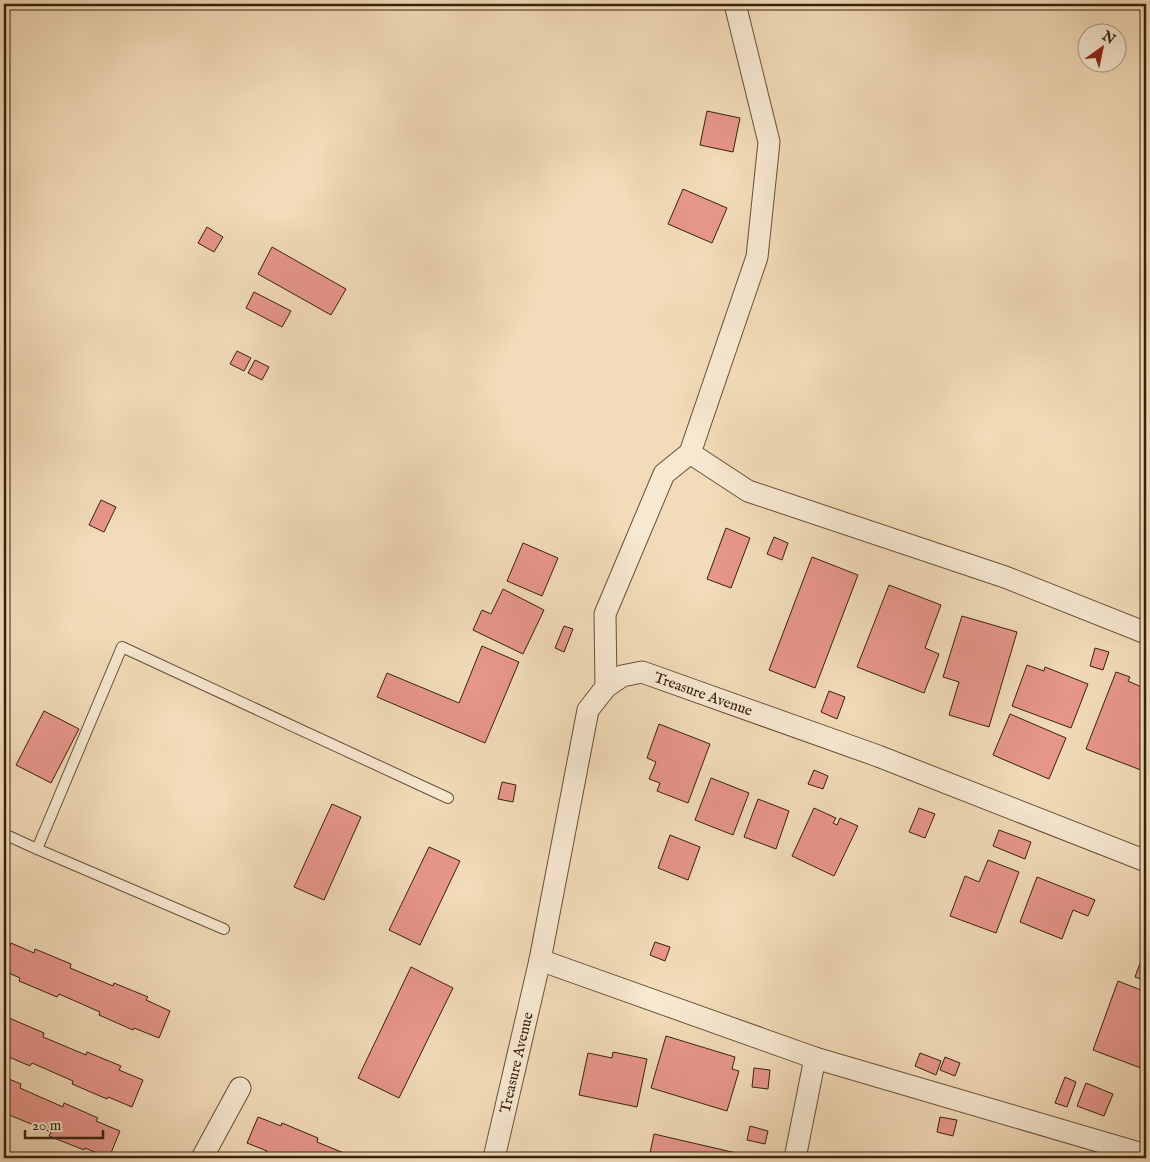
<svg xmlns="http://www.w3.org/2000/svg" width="1150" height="1162" font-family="'IM FELL English',serif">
<rect width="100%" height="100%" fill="#f2dbb8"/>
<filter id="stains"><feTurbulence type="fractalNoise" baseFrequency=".004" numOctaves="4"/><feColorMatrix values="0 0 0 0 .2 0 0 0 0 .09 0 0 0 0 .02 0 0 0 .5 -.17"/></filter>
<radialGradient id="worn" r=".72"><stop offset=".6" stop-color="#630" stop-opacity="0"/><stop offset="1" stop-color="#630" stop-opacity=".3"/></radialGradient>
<!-- building -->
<g fill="#e7968b" stroke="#37210b">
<path d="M707 111 740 118 733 152 700 145Z"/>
<path d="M683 189 727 208 712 243 668 224Z"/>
<path d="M207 227 223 237 214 252 198 243Z"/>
<path d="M272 247 346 289 331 315 258 274Z"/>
<path d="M254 292 291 311 282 327 246 308Z"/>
<path d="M237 351 251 358 244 371 230 364Z"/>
<path d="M255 360 269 367 262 380 248 373Z"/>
<path d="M101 500 116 507 104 532 89 525Z"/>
<path d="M726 528 750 538 731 588 707 579Z"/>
<path d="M774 537 788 543 782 560 767 554Z"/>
<path d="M523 543 558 558 542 596 507 581Z"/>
<path d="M812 557 858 575 815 688 769 670Z"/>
<path d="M889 585 941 605 925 648 939 654 924 693 857 667Z"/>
<path d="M503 589 544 610 523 654 473 630 482 610 491 614Z"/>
<path d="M962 616 1017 632 989 727 949 715 959 682 943 677Z"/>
<path d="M564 626 573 629 564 652 555 648Z"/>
<path d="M482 646 519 662 485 743 377 697 387 673 459 703Z"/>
<path d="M1095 648 1109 652 1103 670 1090 666Z"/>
<path d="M1027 665 1044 671 1045 667 1088 684 1071 728 1012 706Z"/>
<path d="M1116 672 1130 677 1128 681 1146 689V772L1086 749Z"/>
<path d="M829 691 845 697 837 719 821 712Z"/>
<path d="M44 711 79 729 51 783 16 765Z"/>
<path d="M1010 714 1066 738 1049 779 993 755Z"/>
<path d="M659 724 710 744 688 803 657 791 660 783 649 779 656 762 647 758Z"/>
<path d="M814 770 828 776 823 789 808 784Z"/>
<path d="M711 778 749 793 733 835 695 820Z"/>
<path d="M502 782 516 785 513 802 498 799Z"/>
<path d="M758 799 789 811 776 849 744 837Z"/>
<path d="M332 804 361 817 324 900 294 887Z"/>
<path d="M814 808 836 818 833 823 837 825 840 818 858 826 834 876 792 856Z"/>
<path d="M919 808 935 814 925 838 909 832Z"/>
<path d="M999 830 1031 842 1025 859 993 846Z"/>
<path d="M670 835 700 847 688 880 658 868Z"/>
<path d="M429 847 460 861 420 945 389 930Z"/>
<path d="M988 860 1019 872 996 933 950 916 965 876 979 882Z"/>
<path d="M1037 877 1095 900 1088 916 1073 910 1062 939 1020 922Z"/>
<path d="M655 942 670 947 665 961 650 955Z"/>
<path d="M11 943 34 953 35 949 71 964 70 968 113 986 114 983 148 997 146 1000 170 1011 159 1038 134 1028 133 1030 99 1015 100 1012 59 994 57 997 19 981 20 978 4 971V960Z"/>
<path d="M1146 947V981L1135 977Z"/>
<path d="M411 967 453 988 399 1098 358 1078Z"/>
<path d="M1118 981 1146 992V1070L1093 1050Z"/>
<path d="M9 1018 44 1033 43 1037 86 1055 87 1052 121 1066 119 1070 143 1080 132 1107 108 1097 107 1099 72 1084 73 1081 32 1063 30 1066 4 1055V1020L7 1022Z"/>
<path d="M666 1036 735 1057 732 1069 739 1071 727 1111 651 1088Z"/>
<path d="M613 1052 647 1059 637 1107 579 1095 588 1053 612 1058Z"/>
<path d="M920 1053 941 1061 936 1075 915 1066Z"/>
<path d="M945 1057 960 1063 955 1076 940 1070Z"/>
<path d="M754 1068 770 1070 768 1089 752 1087Z"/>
<path d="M4 1077 21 1084 20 1088 63 1107 64 1103 98 1118 96 1121 120 1131 109 1158 85 1148 84 1150 49 1136 51 1132 9 1115 8 1118 4 1116Z"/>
<path d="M1065 1077 1076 1082 1067 1107 1055 1103Z"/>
<path d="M1086 1083 1113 1094 1104 1116 1077 1106Z"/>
<path d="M258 1117 281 1126 282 1123 318 1138 317 1142 356 1158H274L265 1154 267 1151 247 1143Z"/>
<path d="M940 1117 957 1120 953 1136 937 1132Z"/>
<path d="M750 1126 768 1131 765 1144 747 1140Z"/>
<path d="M654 1134 745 1155V1158H649Z"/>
</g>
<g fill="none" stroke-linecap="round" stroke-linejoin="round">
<defs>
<g id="service">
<path d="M4 834 37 849"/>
<path d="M224 929 37 849 122 647 448 798"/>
</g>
<g id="minor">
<path d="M690 453 748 491 1005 577 1146 633"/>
<path d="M606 687 605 614 664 474 690 453 757 257 769 142 735 4"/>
<path d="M540 960 815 1058 1146 1155"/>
<path d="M202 1158 240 1088"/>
<path id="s1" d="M494 1158 540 960 588 710 606 687 622 676 642 672 878 756 1146 861"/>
<path d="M795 1158 815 1058"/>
</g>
</defs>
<!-- service casing -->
<use href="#service" stroke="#665036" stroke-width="12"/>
<!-- minor casing -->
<use href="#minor" stroke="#665036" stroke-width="23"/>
<!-- service -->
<use href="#service" stroke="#f7e8d1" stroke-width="10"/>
<!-- minor -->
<use href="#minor" stroke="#f7e8d1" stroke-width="21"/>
</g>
<g text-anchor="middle" stroke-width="4" stroke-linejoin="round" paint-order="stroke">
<!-- street labels -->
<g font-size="15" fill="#37210b" stroke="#f7e8d1">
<text dy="5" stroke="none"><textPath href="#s1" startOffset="592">Treasure Avenue</textPath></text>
<text dy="5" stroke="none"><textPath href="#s1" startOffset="98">Treasure Avenue</textPath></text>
</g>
</g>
<!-- margin -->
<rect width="1150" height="1162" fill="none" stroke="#f2dbb8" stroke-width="20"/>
<rect x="5" y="5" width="1140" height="1152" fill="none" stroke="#37210b" stroke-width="2.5"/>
<rect x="10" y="10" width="1130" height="1142" fill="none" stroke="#37210b"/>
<!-- north arrow -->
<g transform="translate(1102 48) rotate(33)"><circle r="24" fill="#f7e8d1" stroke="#aa9882"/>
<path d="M0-4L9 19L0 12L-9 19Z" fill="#8f2418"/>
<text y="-8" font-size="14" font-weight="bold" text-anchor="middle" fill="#37210b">N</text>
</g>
<!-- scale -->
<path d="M25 1130v8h78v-8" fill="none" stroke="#37210b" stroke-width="2.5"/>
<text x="32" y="1130" font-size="15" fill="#37210b" stroke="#f7e8d1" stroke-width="4" paint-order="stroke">20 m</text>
<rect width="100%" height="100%" filter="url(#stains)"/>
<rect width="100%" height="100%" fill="url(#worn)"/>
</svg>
